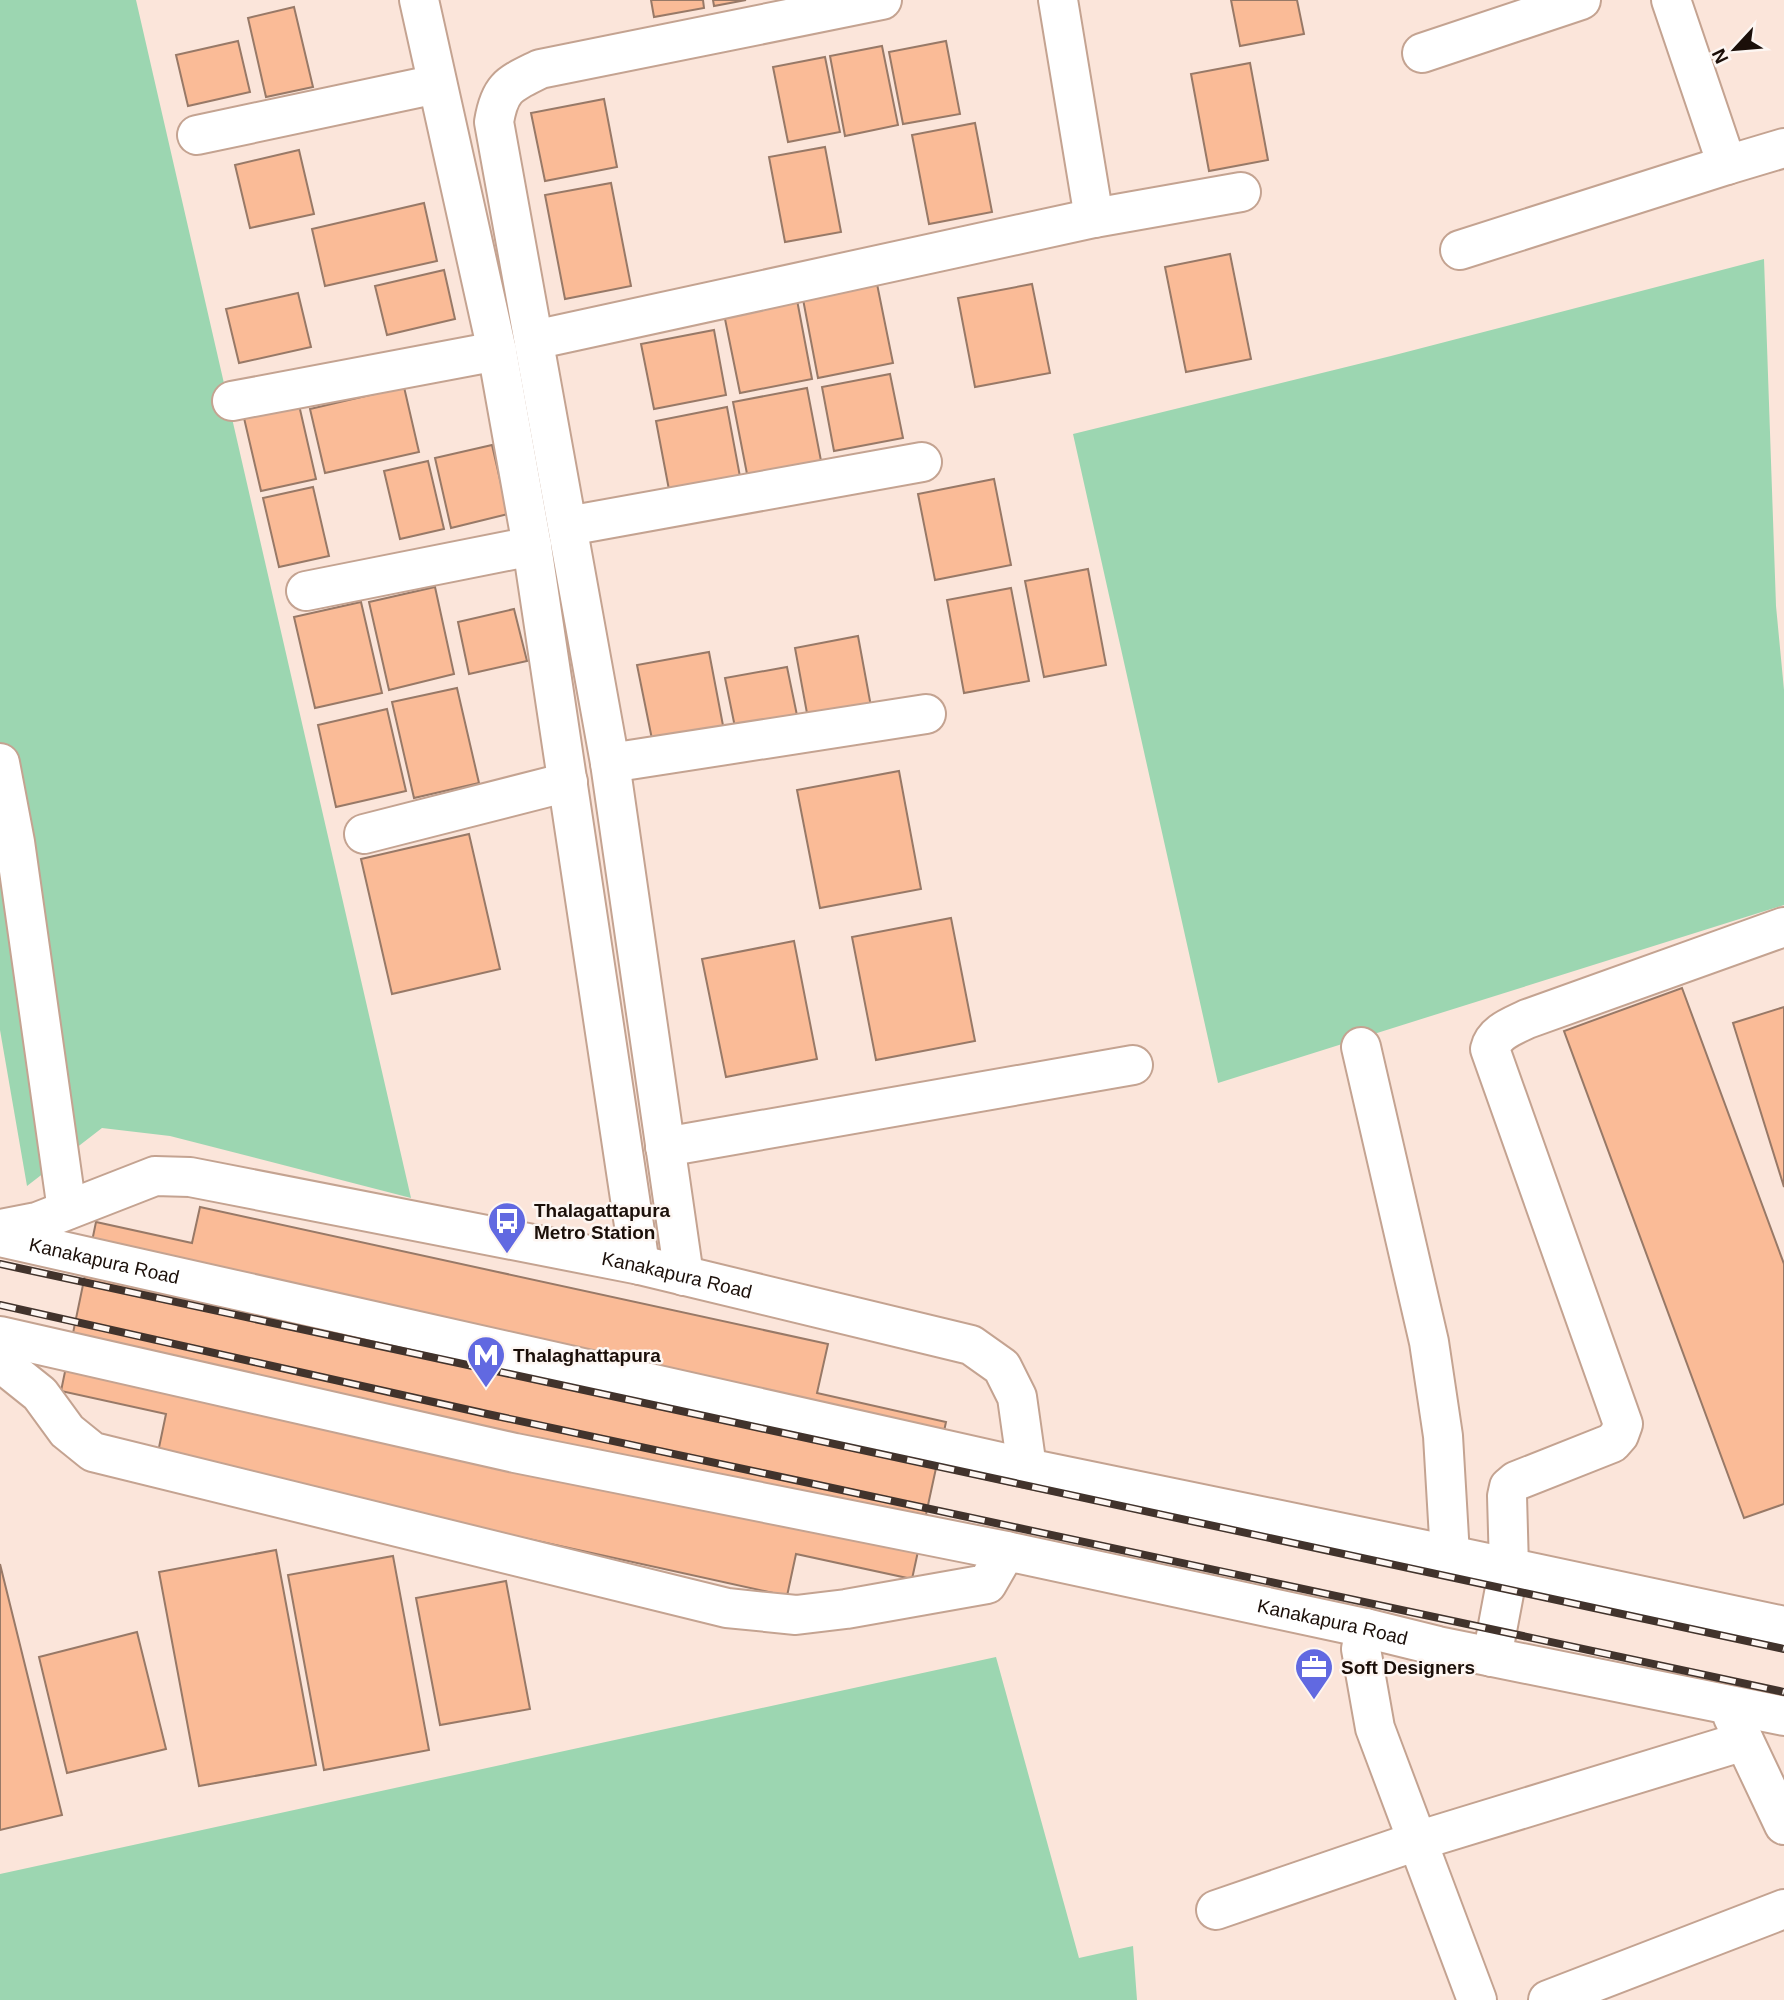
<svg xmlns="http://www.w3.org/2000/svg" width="1784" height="2000" font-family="Arial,sans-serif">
<rect width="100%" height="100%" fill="#fbe5da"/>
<!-- green -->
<g fill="#9cd6b1">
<path d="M0 0H136L411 1198 170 1136 102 1128 27 1186 0 1030Z"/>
<path d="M1764 259 1776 606 1784 690V905L1218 1083 1073 434 1391 356Z"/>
<path d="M996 1657 1079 1958 1133 1946 1137 2000H0V1874Z"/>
</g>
<!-- building -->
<g fill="#fabb97" stroke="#987967" stroke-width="2">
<path d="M651 0H703L704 8 654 17Z"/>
<path d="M713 0H746L714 6Z"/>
<path d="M1231 0H1297L1304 34 1240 46Z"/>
<path d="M294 7 313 87 266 97 248 18Z"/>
<path d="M238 41 250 92 188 106 176 55Z"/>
<path d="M946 41 960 114 903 124 889 52Z"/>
<path d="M882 46 898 125 845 136 830 56Z"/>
<path d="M825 57 840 132 788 142 773 67Z"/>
<path d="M1250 63 1268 160 1209 171 1191 74Z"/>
<path d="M604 99 617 167 545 181 531 113Z"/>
<path d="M975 123 992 212 929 224 912 135Z"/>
<path d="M825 147 841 232 785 242 769 157Z"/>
<path d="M299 150 314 214 250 228 235 165Z"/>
<path d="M611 183 631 286 565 299 545 195Z"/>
<path d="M424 203 437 261 325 286 312 229Z"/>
<path d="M1230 254 1251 359 1186 372 1165 267Z"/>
<path d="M444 270 455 319 387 335 375 286Z"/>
<path d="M876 279 893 363 818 378 802 294Z"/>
<path d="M1032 284 1050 373 975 387 958 298Z"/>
<path d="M298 293 311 347 239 363 226 309Z"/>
<path d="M797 300 812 379 740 393 724 314Z"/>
<path d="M714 330 726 395 654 409 641 344Z"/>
<path d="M890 374 903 438 834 451 822 387Z"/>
<path d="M404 387 419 452 325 473 310 409Z"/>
<path d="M807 388 822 466 748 479 733 402Z"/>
<path d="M299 405 316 479 261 491 244 418Z"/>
<path d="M727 407 741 482 670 495 656 421Z"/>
<path d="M492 445 508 514 451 528 435 458Z"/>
<path d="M428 461 444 529 400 539 384 471Z"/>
<path d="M994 479 1011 565 935 580 918 494Z"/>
<path d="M313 487 329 556 279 567 263 498Z"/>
<path d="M1088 569 1106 665 1044 677 1025 581Z"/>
<path d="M435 587 454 674 389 690 369 602Z"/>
<path d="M1011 588 1029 681 964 693 947 600Z"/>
<path d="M361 602 382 693 315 708 294 617Z"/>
<path d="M514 609 527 661 469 674 458 622Z"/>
<path d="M858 636 872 712 809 724 795 648Z"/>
<path d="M709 652 725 736 654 749 637 665Z"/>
<path d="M787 667 799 725 737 737 725 678Z"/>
<path d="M457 688 479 783 414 798 392 702Z"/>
<path d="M387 709 406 791 336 807 318 725Z"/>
<path d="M899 771 921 889 820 908 797 790Z"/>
<path d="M469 834 500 969 392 994 361 859Z"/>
<path d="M951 918 975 1041 876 1060 852 937Z"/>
<path d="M794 941 817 1059 726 1077 702 959Z"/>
<path d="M1682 988 1784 1264V1504L1744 1518 1564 1031Z"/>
<path d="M1784 1007V1187L1733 1023Z"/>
<path d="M200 1207 828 1344 817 1393 946 1422 912 1579 796 1554 787 1596 157 1457 166 1414 61 1391 96 1222 192 1243Z"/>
<path d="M276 1550 316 1765 199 1786 159 1572Z"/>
<path d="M393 1556 429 1750 324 1770 288 1575Z"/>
<path d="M0 1564 62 1815 0 1830Z"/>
<path d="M506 1581 530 1709 440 1725 416 1598Z"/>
<path d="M137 1632 166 1749 67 1773 39 1657Z"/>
</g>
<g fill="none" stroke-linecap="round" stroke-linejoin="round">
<defs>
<g id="minor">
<path d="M419 0 497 351 532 546 640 1265"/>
<path d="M1058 0 1094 218"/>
<path d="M1671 0 1727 165 1784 148"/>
<path d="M1422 53 1581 0"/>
<path d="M197 135 437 84"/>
<path d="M1460 250 1727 165"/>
<path d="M534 340 1094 218 1241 192"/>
<path d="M232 401 497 351"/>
<path d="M568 526 922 462"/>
<path d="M306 591 532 546"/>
<path d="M0 763 15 842 67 1210"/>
<path d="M610 763 926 714"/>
<path d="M364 834 568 782"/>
<path d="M1361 1047 1429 1342 1443 1436 1450 1555"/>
<path d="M665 1147 1133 1065"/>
<path id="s1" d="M0 1229 37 1222 155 1176 190 1177 640 1265 971 1345 1002 1367 1017 1397 1027 1468"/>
<path d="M684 1276 610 763 494 122C500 86 510 84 540 69L882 0"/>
<path d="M0 1362 40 1394 67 1431 93 1452 727 1608 796 1615 846 1609 987 1584 1006 1551"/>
<path d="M1365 1628 1361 1649 1375 1728 1477 2000"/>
<path d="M1492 1657 1509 1567 1507 1496 1509 1487 1516 1481 1612 1443 1619 1435 1623 1424 1490 1049C1494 1032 1513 1026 1527 1019L1784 927"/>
<path d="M1733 1717 1784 1825"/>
<path d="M1216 1910 1417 1841 1744 1741"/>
<path d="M1548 2000 1784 1909"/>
</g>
<g id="highway">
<path id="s2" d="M0 1237 1027 1468 1450 1555 1784 1626"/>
<path id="s3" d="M0 1336 515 1453 1006 1551 1365 1628 1438 1646 1784 1716"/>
</g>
</defs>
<!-- minor casing -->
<use href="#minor" stroke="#c4a391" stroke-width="42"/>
<!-- highway casing -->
<use href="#highway" stroke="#c4a391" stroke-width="42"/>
<!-- minor -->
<use href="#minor" stroke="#fff" stroke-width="38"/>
<!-- highway -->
<use href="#highway" stroke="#fff" stroke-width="38"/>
<defs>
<g id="rail">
<path d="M0 1264 1784 1649"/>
<path d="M0 1305 487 1414 1784 1692"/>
</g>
</defs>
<!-- rail casing -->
<use href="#rail" stroke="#41332c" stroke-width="8"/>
<!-- rail -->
<use href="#rail" stroke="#fdf6f2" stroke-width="5" stroke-dasharray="16" stroke-linecap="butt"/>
</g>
<!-- icons -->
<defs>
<symbol id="bus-pin" viewBox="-11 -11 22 30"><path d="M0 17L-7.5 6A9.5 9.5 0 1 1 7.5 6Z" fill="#6169e1" stroke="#fdf6f2"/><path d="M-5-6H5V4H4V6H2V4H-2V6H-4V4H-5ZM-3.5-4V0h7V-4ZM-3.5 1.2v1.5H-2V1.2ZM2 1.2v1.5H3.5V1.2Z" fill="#fff"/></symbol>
<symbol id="metro-pin" viewBox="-11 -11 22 30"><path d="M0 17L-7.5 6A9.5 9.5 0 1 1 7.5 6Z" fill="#6169e1" stroke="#fdf6f2"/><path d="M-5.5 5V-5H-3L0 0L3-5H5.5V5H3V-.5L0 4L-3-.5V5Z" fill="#fff"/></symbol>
<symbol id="office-pin" viewBox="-11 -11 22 30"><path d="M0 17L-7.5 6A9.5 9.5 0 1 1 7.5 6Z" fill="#6169e1" stroke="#fdf6f2"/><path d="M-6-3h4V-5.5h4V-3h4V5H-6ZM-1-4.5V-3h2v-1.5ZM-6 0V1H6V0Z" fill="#fff"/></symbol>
</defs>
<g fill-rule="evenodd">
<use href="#bus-pin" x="485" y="1199" width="44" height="60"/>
<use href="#metro-pin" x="464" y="1333" width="44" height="60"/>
<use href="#office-pin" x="1292" y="1645" width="44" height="60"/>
</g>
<g text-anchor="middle" stroke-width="5" stroke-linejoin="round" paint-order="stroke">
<!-- poi labels -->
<g font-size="19" font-weight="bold" fill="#1b0f09" stroke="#fdf6f2" text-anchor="start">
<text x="534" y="1217">Thalagattapura<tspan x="534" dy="22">Metro Station</tspan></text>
<text x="513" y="1362">Thalaghattapura</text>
<text x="1341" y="1674">Soft Designers</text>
</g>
<!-- street labels -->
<g font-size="19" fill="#1b0f09" stroke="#fdf6f2">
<text dy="7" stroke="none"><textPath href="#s2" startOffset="107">Kanakapura Road</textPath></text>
<text dy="7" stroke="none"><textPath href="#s1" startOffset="696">Kanakapura Road</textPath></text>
<text dy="7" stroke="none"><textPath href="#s3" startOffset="1363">Kanakapura Road</textPath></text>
</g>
</g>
<!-- north arrow -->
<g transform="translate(1735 49) rotate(244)" stroke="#fdf6f2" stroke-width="5" paint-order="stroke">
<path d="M0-5L12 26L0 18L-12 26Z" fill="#1b0f09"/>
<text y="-10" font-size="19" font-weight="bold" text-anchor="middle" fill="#1b0f09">N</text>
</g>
</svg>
